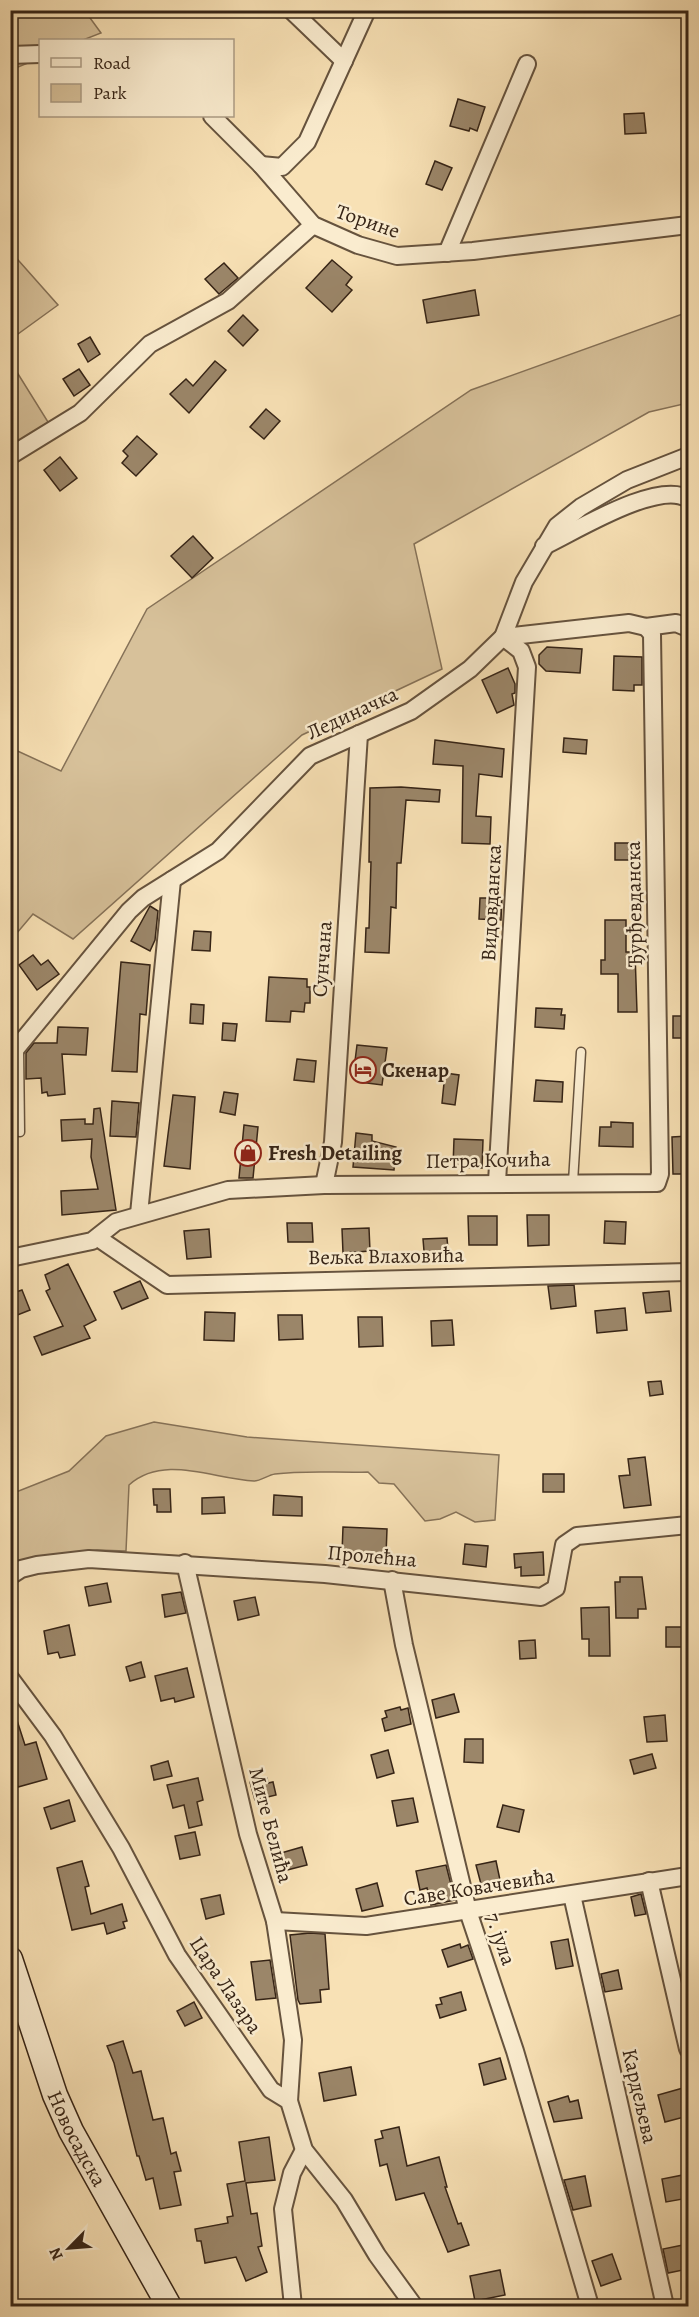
<svg xmlns="http://www.w3.org/2000/svg" width="699" height="2317" font-family="Alegreya,serif">
<rect width="100%" height="100%" fill="#f8e1b5"/>
<filter id="stains"><feTurbulence type="fractalNoise" baseFrequency=".00333" numOctaves="4"/><feColorMatrix values="0 0 0 0 .2 0 0 0 0 .09 0 0 0 0 .02 0 0 0 .5 -.17"/></filter>
<radialGradient id="worn" r=".72"><stop offset=".6" stop-color="#630" stop-opacity="0"/><stop offset="1" stop-color="#630" stop-opacity=".3"/></radialGradient>
<!-- green -->
<g fill="#d7c19a" stroke="#867258" stroke-width="1.5">
<path d="M11 11H85L101 33 83 40H40V58L11 70Z"/>
<path d="M11 252 58 305 11 339H10Z"/>
<path d="M688 312V403L649 412 414 544 442 669 302 735 73 939 33 914 11 940V748L61 771 147 609 471 390Z"/>
<path d="M10 361 53 430 10 456Z"/>
<path d="M154 1422 247 1437 499 1455 495 1520 475 1522 456 1512 440 1519 425 1521 394 1484 379 1483 368 1472C338 1473 305 1470 275 1474 268 1475 261 1481 254 1481 213 1479 164 1454 129 1485L126 1551 97 1550 11 1564V1494L69 1471 106 1436Z"/>
</g>
<!-- building -->
<g fill="#9b8669" stroke="#362416" stroke-width="1.5">
<path d="M458 99 485 107 477 131 470 128 469 131 450 126Z"/>
<path d="M644 113 646 133 625 134 624 114Z"/>
<path d="M435 161 452 168 442 190 426 184Z"/>
<path d="M332 260 352 277 346 285 352 290 332 312 306 288Z"/>
<path d="M224 263 238 278 219 294 205 279Z"/>
<path d="M475 290 479 315 427 323 423 300Z"/>
<path d="M243 315 258 330 243 346 228 331Z"/>
<path d="M90 337 100 354 88 362 78 344Z"/>
<path d="M215 361 226 370 189 413 170 394 186 379 193 386Z"/>
<path d="M79 369 90 385 74 396 63 379Z"/>
<path d="M266 409 280 421 264 439 250 427Z"/>
<path d="M137 436 157 454 136 476 122 463 128 456 123 451Z"/>
<path d="M60 457 77 478 60 491 44 470Z"/>
<path d="M193 536 213 558 192 578 171 556Z"/>
<path d="M547 647 582 649 580 673 546 671 539 664V655Z"/>
<path d="M614 656 642 657V685H634V691L613 690Z"/>
<path d="M508 668 515 684V693L512 694 514 705 497 713 482 680Z"/>
<path d="M564 738 587 740 586 754 563 752Z"/>
<path d="M435 740 504 749 502 777 479 774 476 816 491 817 490 844 462 843 463 766 433 764Z"/>
<path d="M401 787 440 790 439 802 406 800 401 863H397L396 908 391 907 389 953 365 952 366 928H369L371 862H369L370 788Z"/>
<rect x="615" y="843" width="17" height="17"/>
<path d="M480 898H502L501 920 479 919Z"/>
<path d="M150 906 158 911 155 940 150 951 131 941Z"/>
<path d="M605 920H626V952H635L637 1012H618V974H601V960H605Z"/>
<path d="M194 931 211 932 210 951 192 950Z"/>
<path d="M33 955 41 965 48 960 59 974 37 990 19 965Z"/>
<path d="M121 962 150 965 146 1015 140 1014 137 1072 112 1071Z"/>
<path d="M269 977 307 979V987H310V1003H305L304 1012 291 1011 290 1022 266 1021Z"/>
<path d="M191 1004 204 1005 203 1024 190 1023Z"/>
<path d="M536 1008 562 1009 561 1015H565L564 1029 535 1027Z"/>
<rect x="673" y="1016" width="15" height="22"/>
<path d="M223 1023 237 1024 235 1041 222 1040Z"/>
<path d="M58 1027 88 1028 86 1055 62 1054 65 1094 48 1096 47 1092 42 1093 41 1078 26 1079V1053L34 1043H57Z"/>
<path d="M357 1045 387 1048 382 1085 360 1082 361 1078 353 1077Z"/>
<path d="M297 1059 316 1061 314 1082 294 1080Z"/>
<path d="M445 1073 459 1075 455 1105 442 1103Z"/>
<path d="M536 1080 563 1082 562 1102 534 1101Z"/>
<path d="M224 1092 238 1094 235 1115 220 1112Z"/>
<path d="M173 1095 195 1097 190 1169 164 1166Z"/>
<path d="M112 1101 139 1103 136 1137 110 1136Z"/>
<path d="M100 1108 116 1210 62 1215 61 1191 98 1189 91 1157 92 1139 62 1141 61 1120 85 1119V1124H93L94 1109Z"/>
<path d="M611 1122 633 1123V1147L599 1146 600 1127H611Z"/>
<path d="M244 1125 258 1127 253 1178H239Z"/>
<path d="M356 1133 372 1135V1141L396 1147 394 1170 353 1167Z"/>
<path d="M688 1136V1174H673L672 1137Z"/>
<path d="M454 1139 483 1140 482 1168 453 1167Z"/>
<path d="M527 1215H549V1245L528 1246Z"/>
<path d="M468 1216H497V1245H469Z"/>
<path d="M605 1221 626 1222 625 1244 604 1243Z"/>
<path d="M287 1223H312L313 1242H288Z"/>
<path d="M369 1228 370 1251 343 1253 342 1229Z"/>
<path d="M209 1229 211 1257 187 1259 184 1231Z"/>
<path d="M447 1238 449 1261 425 1263 423 1239Z"/>
<path d="M68 1264 96 1320 84 1326 90 1338 42 1355 34 1337 63 1326 46 1291 50 1289 45 1275Z"/>
<path d="M140 1281 148 1298 122 1309 114 1292Z"/>
<path d="M574 1285 576 1306 551 1309 548 1286Z"/>
<path d="M22 1290 30 1310 10 1318V1294Z"/>
<path d="M669 1291 671 1311 646 1313 643 1293Z"/>
<path d="M625 1308 627 1330 597 1333 595 1311Z"/>
<path d="M205 1312 235 1313 234 1341 204 1340Z"/>
<path d="M278 1315H302L303 1339 279 1340Z"/>
<path d="M358 1317H382L383 1346 359 1347Z"/>
<path d="M452 1320 454 1345 432 1346 431 1321Z"/>
<path d="M661 1381 663 1394 650 1396 648 1382Z"/>
<path d="M645 1457 651 1505 624 1508 619 1476 630 1475 628 1459Z"/>
<rect x="543" y="1474" width="21" height="18"/>
<path d="M153 1489H170L171 1512H157V1505H154Z"/>
<path d="M274 1495 302 1497V1516L273 1515Z"/>
<path d="M224 1497 225 1513 202 1514V1498Z"/>
<path d="M343 1527 387 1529 386 1555 342 1553Z"/>
<path d="M465 1544 488 1546 486 1567 463 1564Z"/>
<path d="M543 1552 544 1575 521 1576V1567L515 1568 514 1554Z"/>
<path d="M620 1577H642L646 1609H638V1618H616L615 1582H620Z"/>
<path d="M107 1583 111 1602 89 1606 85 1587Z"/>
<path d="M181 1592 186 1613 165 1617 162 1595Z"/>
<path d="M255 1597 259 1615 238 1620 234 1601Z"/>
<path d="M609 1607 610 1656H589V1639H582L581 1608Z"/>
<path d="M69 1625 75 1655 60 1658 58 1652 48 1654 44 1631Z"/>
<rect x="666" y="1627" width="17" height="20"/>
<path d="M535 1640 536 1658 520 1659 519 1641Z"/>
<path d="M141 1662 145 1677 130 1681 126 1667Z"/>
<path d="M187 1668 194 1697 175 1702 174 1698 161 1701 155 1676Z"/>
<path d="M454 1694 459 1712 436 1718 432 1700Z"/>
<path d="M400 1707 401 1710 408 1708 411 1724 385 1731 382 1719 387 1717 385 1711Z"/>
<path d="M10 1708H13L25 1745 36 1742 47 1779 18 1787 10 1762Z"/>
<path d="M665 1715 667 1741 647 1742 644 1717Z"/>
<path d="M465 1739H483V1763L464 1762Z"/>
<path d="M388 1750 394 1773 377 1778 371 1755Z"/>
<path d="M652 1754 656 1768 634 1774 630 1760Z"/>
<path d="M168 1761 172 1776 154 1780 151 1766Z"/>
<path d="M198 1778 203 1800 197 1802 202 1825 189 1828 184 1805 173 1808 167 1785Z"/>
<path d="M267 1778 268 1783 273 1782 276 1795 255 1800 250 1782Z"/>
<path d="M413 1798 418 1822 397 1826 392 1801Z"/>
<path d="M69 1800 75 1821 51 1829 44 1808Z"/>
<path d="M503 1805 524 1810 519 1832 497 1827Z"/>
<path d="M195 1832 200 1855 180 1859 175 1836Z"/>
<path d="M302 1847 307 1865 279 1872 274 1855Z"/>
<path d="M82 1861 89 1886 85 1887 91 1914 122 1904 127 1921 123 1922 125 1928 107 1934 104 1923 72 1930 57 1868Z"/>
<path d="M496 1861 500 1880 481 1884 476 1865Z"/>
<path d="M446 1865 455 1900 431 1905 427 1888 420 1890 416 1871Z"/>
<path d="M377 1883 383 1906 362 1911 356 1889Z"/>
<path d="M641 1894 646 1914 635 1916 631 1897Z"/>
<path d="M220 1895 224 1914 206 1919 201 1899Z"/>
<path d="M310 1933 325 1934 329 1989 320 1990 321 2002 300 2004 298 2000 290 1935Z"/>
<path d="M568 1939 573 1966 556 1969 551 1942Z"/>
<path d="M460 1944 461 1948 468 1945 473 1959 448 1967 442 1950Z"/>
<path d="M270 1960 276 1998 256 2000 251 1962Z"/>
<path d="M618 1970 622 1989 605 1992 601 1974Z"/>
<path d="M461 1992 466 2010 440 2018 436 2005 442 2004 440 1998Z"/>
<path d="M194 2002 202 2018 185 2026 177 2011Z"/>
<path d="M123 2041 133 2073 141 2071 153 2120 163 2118 171 2154 176 2152 181 2171 174 2172 181 2205 160 2209 153 2178 146 2180 139 2156H137L114 2063 107 2046Z"/>
<path d="M500 2058 506 2079 484 2085 479 2064Z"/>
<path d="M351 2067 356 2095 324 2101 319 2073Z"/>
<path d="M683 2088 688 2116 665 2122 658 2095Z"/>
<path d="M568 2096 570 2102 578 2100 582 2118 554 2122 548 2102Z"/>
<path d="M399 2127 407 2166 439 2157 447 2187H445L458 2224 461 2223 469 2245 448 2252 424 2193 396 2200 387 2164 380 2166 375 2140 383 2138 381 2131Z"/>
<path d="M269 2137 275 2180 246 2183 251 2214 257 2213 262 2246 258 2247 267 2272 246 2281 236 2257 205 2263 201 2241H197L195 2229 228 2223 227 2217 233 2216 227 2184 245 2181 239 2142Z"/>
<path d="M683 2175 686 2191 682 2192 683 2199 666 2202 662 2179Z"/>
<path d="M585 2176 591 2206 573 2210 564 2180Z"/>
<path d="M688 2244V2269L668 2273 663 2249Z"/>
<path d="M612 2254 621 2279 601 2286 592 2261Z"/>
<path d="M500 2270 505 2295 475 2301 470 2276Z"/>
</g>
<g fill="none" stroke-linecap="round" stroke-linejoin="round">
<defs>
<g id="service">
<path d="M19 1049 20 1132"/>
<path d="M573 1182 581 1052"/>
</g>
<g id="minor">
<path d="M291 10 344 61"/>
<path d="M367 10 307 142 282 167 261 165 313 225 358 245 397 256 473 251 688 225"/>
<path d="M10 55 40 54"/>
<path d="M212 116 261 165"/>
<path d="M447 253 527 64"/>
<path d="M10 456 80 413 150 344 228 301 313 225"/>
<path d="M544 546C574 532 659 479 688 499"/>
<path d="M503 637 629 623 646 627 676 623 688 628"/>
<path d="M10 1056 129 911 143 898 218 851 310 756 411 711 470 669 503 637 524 582 557 526 581 507 627 480 688 456"/>
<path d="M497 1182 527 667 521 651 503 637"/>
<path d="M324 1185 333 1142 359 734"/>
<path d="M139 1214 172 880"/>
<path d="M98 1238 167 1285 688 1272"/>
<path d="M10 1258 92 1241 116 1222 228 1190 324 1185 657 1183 660 1174 652 634 646 627"/>
<path d="M185 1563 248 1834 275 1921 293 2040 289 2101"/>
<path d="M10 1576 21 1569 37 1565 89 1559 325 1574 541 1597 556 1588 564 1545 577 1536 688 1525"/>
<path d="M392 1580 404 1645 468 1911 515 2051 590 2306"/>
<path d="M10 1678 53 1736 121 1848 177 1955 271 2090 289 2101 304 2150 344 2200 377 2255 414 2306"/>
<path d="M649 1881 688 2049"/>
<path d="M572 1895 665 2306"/>
<path d="M275 1921 366 1926 688 1876"/>
<path d="M293 2306 283 2209 292 2173 304 2150"/>
</g>
<g id="secondary">
<path id="s1" d="M10 1959 55 2095 71 2131 169 2306"/>
</g>
</defs>
<!-- service casing -->
<use href="#service" stroke="#66533e" stroke-width="11"/>
<!-- minor casing -->
<use href="#minor" stroke="#66533e" stroke-width="20"/>
<!-- secondary casing -->
<use href="#secondary" stroke="#362416" stroke-width="27"/>
<!-- service -->
<use href="#service" stroke="#faeccf" stroke-width="8"/>
<!-- minor -->
<use href="#minor" stroke="#faeccf" stroke-width="16"/>
<!-- secondary -->
<use href="#secondary" stroke="#faeccf" stroke-width="24"/>
</g>
<!-- icons -->
<defs>
<symbol id="hotel-ring" viewBox="-11 -11 22 22"><circle r="9.5" fill="#faeccf" stroke="#8f2418" stroke-width="1.5"/><path d="M-6-4.5h1.5V1H6V5H4.5V3h-9V5H-6ZM-4 0a1.8 1.8 0 1 1 3.6 0ZM.5 0V-2.5h3Q6-2.5 6 0Z" fill="#8f2418"/></symbol>
<symbol id="shop-ring" viewBox="-11 -11 22 22"><circle r="9.5" fill="#faeccf" stroke="#8f2418" stroke-width="1.5"/><path d="M-5-2.5h2.3a2.7 3.5 0 0 1 5.4 0H5L5.5 6h-11ZM-1.5-2.5h3a1.5 2.3 0 0 0-3 0Z" fill="#8f2418"/></symbol>
</defs>
<g fill-rule="evenodd">
<use href="#hotel-ring" x="348" y="1055" width="30" height="30"/>
<use href="#shop-ring" x="233" y="1138" width="30" height="30"/>
</g>
<g text-anchor="middle" stroke-width="5" stroke-linejoin="round" paint-order="stroke">
<!-- street labels -->
<g font-size="21" fill="#362416" stroke="#faeccf">
<text transform="translate(368 221) rotate(19)" y="7">Торине</text>
<text transform="translate(352 713) rotate(-25)" y="7">Лединачка</text>
<text transform="translate(491 903) rotate(-87)" y="7">Видовданска</text>
<text transform="translate(634 904) rotate(-91)" y="7">Ђурђевданска</text>
<text transform="translate(322 959) rotate(-86)" y="7">Сунчана</text>
<text transform="translate(488 1160) rotate(-1)" y="7">Петра Кочића</text>
<text transform="translate(386 1256) rotate(-1)" y="7">Вељка Влаховића</text>
<text transform="translate(372 1556) rotate(5)" y="7">Пролећна</text>
<text transform="translate(271 1825) rotate(75)" y="7">Мите Белића</text>
<text transform="translate(479 1887) rotate(-9)" y="7">Саве Ковачевића</text>
<text transform="translate(501 1939) rotate(71)" y="7">7. јула</text>
<text transform="translate(226 1985) rotate(56)" y="7">Цара Лазара</text>
<text transform="translate(640 2096) rotate(77)" y="7">Кардељева</text>
<text dy="7" stroke="none"><textPath href="#s1" startOffset="192">Новосадска</textPath></text>
</g>
<!-- poi labels -->
<g font-size="21" font-weight="bold" fill="#362416" stroke="#faeccf" text-anchor="start">
<text x="382" y="1077">Скенар</text>
<text x="268" y="1160">Fresh Detailing</text>
</g>
</g>
<!-- margin -->
<rect width="699" height="2317" fill="none" stroke="#f8e1b5" stroke-width="36"/>
<rect x="12" y="12" width="675" height="2293" fill="none" stroke="#362416" stroke-width="3"/>
<rect x="18" y="18" width="663" height="2281" fill="none" stroke="#362416" stroke-width="1.5"/>
<!-- legend -->
<rect x="39" y="39" width="195" height="78" fill="#faeccf" stroke="#ac9c85" stroke-width="1.5"/>
<rect x="51" y="58" width="30" height="9" fill="#faeccf" stroke="#ac9c85" stroke-width="1.5"/>
<text x="93" y="69" font-size="18" fill="#362416">Road</text>
<rect x="51" y="84" width="30" height="18" fill="#d7c19a" stroke="#ac9c85" stroke-width="1.5"/>
<text x="93" y="99" font-size="18" fill="#362416">Park</text>
<!-- north arrow -->
<g transform="translate(69 2248) rotate(245)" stroke="#faeccf" stroke-width="4.5" paint-order="stroke">
<path d="M0-4.5L10 22L0 15L-10 22Z" fill="#362416"/>
<text y="-9" font-size="16" font-weight="bold" text-anchor="middle" fill="#362416">N</text>
</g>
<rect width="100%" height="100%" filter="url(#stains)"/>
<rect width="100%" height="100%" fill="url(#worn)"/>
</svg>
